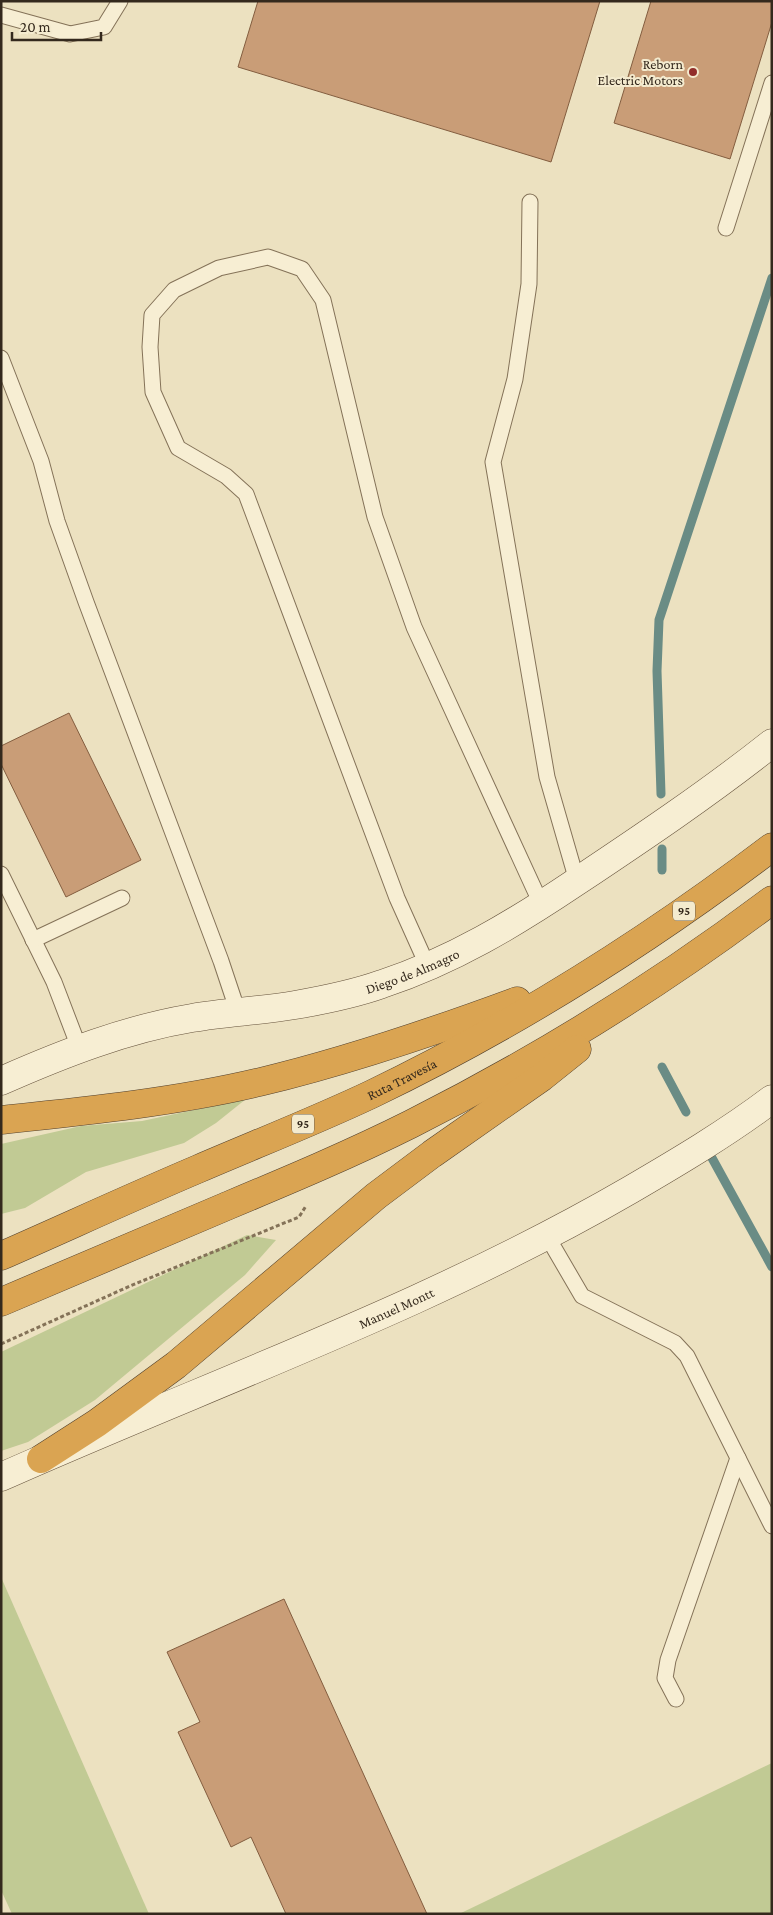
<svg xmlns="http://www.w3.org/2000/svg" width="773" height="1915" font-family="'Crimson Pro',serif">
<rect width="100%" height="100%" fill="#ece1c0"/>
<!-- green -->
<g fill="#c1ca94">
<path d="M246 1099 216 1123 184 1143 86 1172 25 1208 1 1214V1144L81 1126 142 1121Z"/>
<path d="M247 1235 276 1240 245 1275 95 1400 28 1442 1 1451V1352Z"/>
<path d="M1 1577 149 1914H12L1 1890Z"/>
<path d="M772 1763V1914H459Z"/>
</g>
<g fill="none" stroke-linecap="round" stroke-linejoin="round">
<!-- stream -->
<g stroke="#6a8c85" stroke-width="9">
<path d="M661 794 657 671 659 620 772 278"/>
<path d="M662 849V870"/>
<path d="M662 1067 686 1112"/>
<path d="M712 1158 772 1267"/>
</g>
</g>
<!-- building -->
<g fill="#c99d77" stroke="#835d3f">
<path d="M258 1H600L551 162 238 67Z"/>
<path d="M651 1H772V22L730 159 614 123Z"/>
<path d="M69 713 141 860 66 897 1 764V746Z"/>
<path d="M284 1599 427 1914H286L251 1837 231 1847 178 1732 200 1722 167 1652Z"/>
</g>
<g fill="none" stroke-linecap="round" stroke-linejoin="round">
<defs>
<g id="lane">
<path d="M1 15 70 34 104 27 120 1"/>
<path d="M530 202 529 284 515 379 493 462 547 777 577 881"/>
<path d="M726 228 772 83"/>
<path d="M1 358 41 461 57 521 86 602 221 961 238 1012"/>
<path d="M1 874 54 982 80 1050"/>
<path d="M33 940 122 898"/>
<path d="M428 967 397 898 246 494 226 476 178 448 153 392 150 347 152 315 174 290 219 268 268 257 302 269 323 300 375 517 414 627 542 906"/>
<path d="M547 1236 582 1296 675 1343 687 1356 772 1526"/>
<path d="M676 1699 665 1678 668 1660 738 1458"/>
</g>
<g id="secondary">
<path id="s1" d="M1 1081C62 1054 126 1029 192 1018 226 1012 261 1011 295 1005 324 1000 354 994 382 984 452 961 515 923 576 882 642 838 709 793 772 743"/>
<path id="s2" d="M1 1477C212 1383 430 1306 630 1190 678 1162 727 1133 772 1099"/>
</g>
<g id="highway">
<path d="M1 1120C87 1111 176 1102 260 1082 348 1061 433 1032 517 1001"/>
<path id="s3" d="M1 1256C67 1227 132 1197 198 1169 256 1144 315 1121 372 1094 513 1026 647 942 772 847"/>
<path d="M1 1302C77 1270 152 1238 227 1206 289 1180 351 1154 411 1124 538 1060 658 986 772 900"/>
<path d="M41 1459 97 1423 176 1365 376 1196 432 1154 542 1077 577 1049"/>
</g>
</defs>
<!-- lane casing -->
<use href="#lane" stroke="#847258" stroke-width="17"/>
<!-- secondary casing -->
<use href="#secondary" stroke="#66533c" stroke-width="29"/>
<!-- highway casing -->
<use href="#highway" stroke="#52402d" stroke-width="29"/>
<!-- path -->
<path stroke="#847258" stroke-width="3" stroke-dasharray="4 2.5" stroke-linecap="butt" d="M1 1344 130 1286 299 1217 306 1206"/>
<!-- lane -->
<use href="#lane" stroke="#f7eed3" stroke-width="15"/>
<!-- secondary -->
<use href="#secondary" stroke="#f7eed3" stroke-width="28"/>
<!-- highway -->
<use href="#highway" stroke="#daa452" stroke-width="28"/>
</g>
<!-- markers -->
<circle fill="#922e2a" stroke="#f4ebcf" stroke-width="2" cx="693" cy="72" r="5"/>
<g text-anchor="middle" stroke-width="4" stroke-linejoin="round" paint-order="stroke">
<!-- shield labels -->
<g fill="#f4ebcf" stroke="#6e6352" stroke-width="1">
<rect x="673" y="901.5" width="22" height="19" rx="4"/>
<rect x="292" y="1114.5" width="22" height="19" rx="4"/>
</g>
<g font-size="12" font-weight="bold" fill="#34291d">
<text x="684" y="915">95</text>
<text x="303" y="1128">95</text>
</g>
<!-- poi labels -->
<g font-size="14" fill="#34291d" stroke="#f4ebcf" text-anchor="end">
<text x="683" y="69">Reborn<tspan x="683" dy="16">Electric Motors</tspan></text>
</g>
<!-- street labels -->
<g font-size="14" fill="#34291d" stroke="#f4ebcf">
<text dy="5" stroke="none"><textPath href="#s1" startOffset="428">Diego de Almagro</textPath></text>
<text dy="5" stroke="none"><textPath href="#s3" startOffset="438">Ruta Travesía</textPath></text>
<text dy="5" stroke="none"><textPath href="#s2" startOffset="430">Manuel Montt</textPath></text>
</g>
</g>
<!-- border -->
<rect width="773" height="1915" fill="none" stroke="#34291d" stroke-width="5"/>
<!-- scale -->
<path d="M12 32v8h89v-8" fill="none" stroke="#34291d" stroke-width="2.5"/>
<text x="20" y="32" font-size="15" fill="#34291d" stroke="#f4ebcf" stroke-width="4" paint-order="stroke">20 m</text>
</svg>
